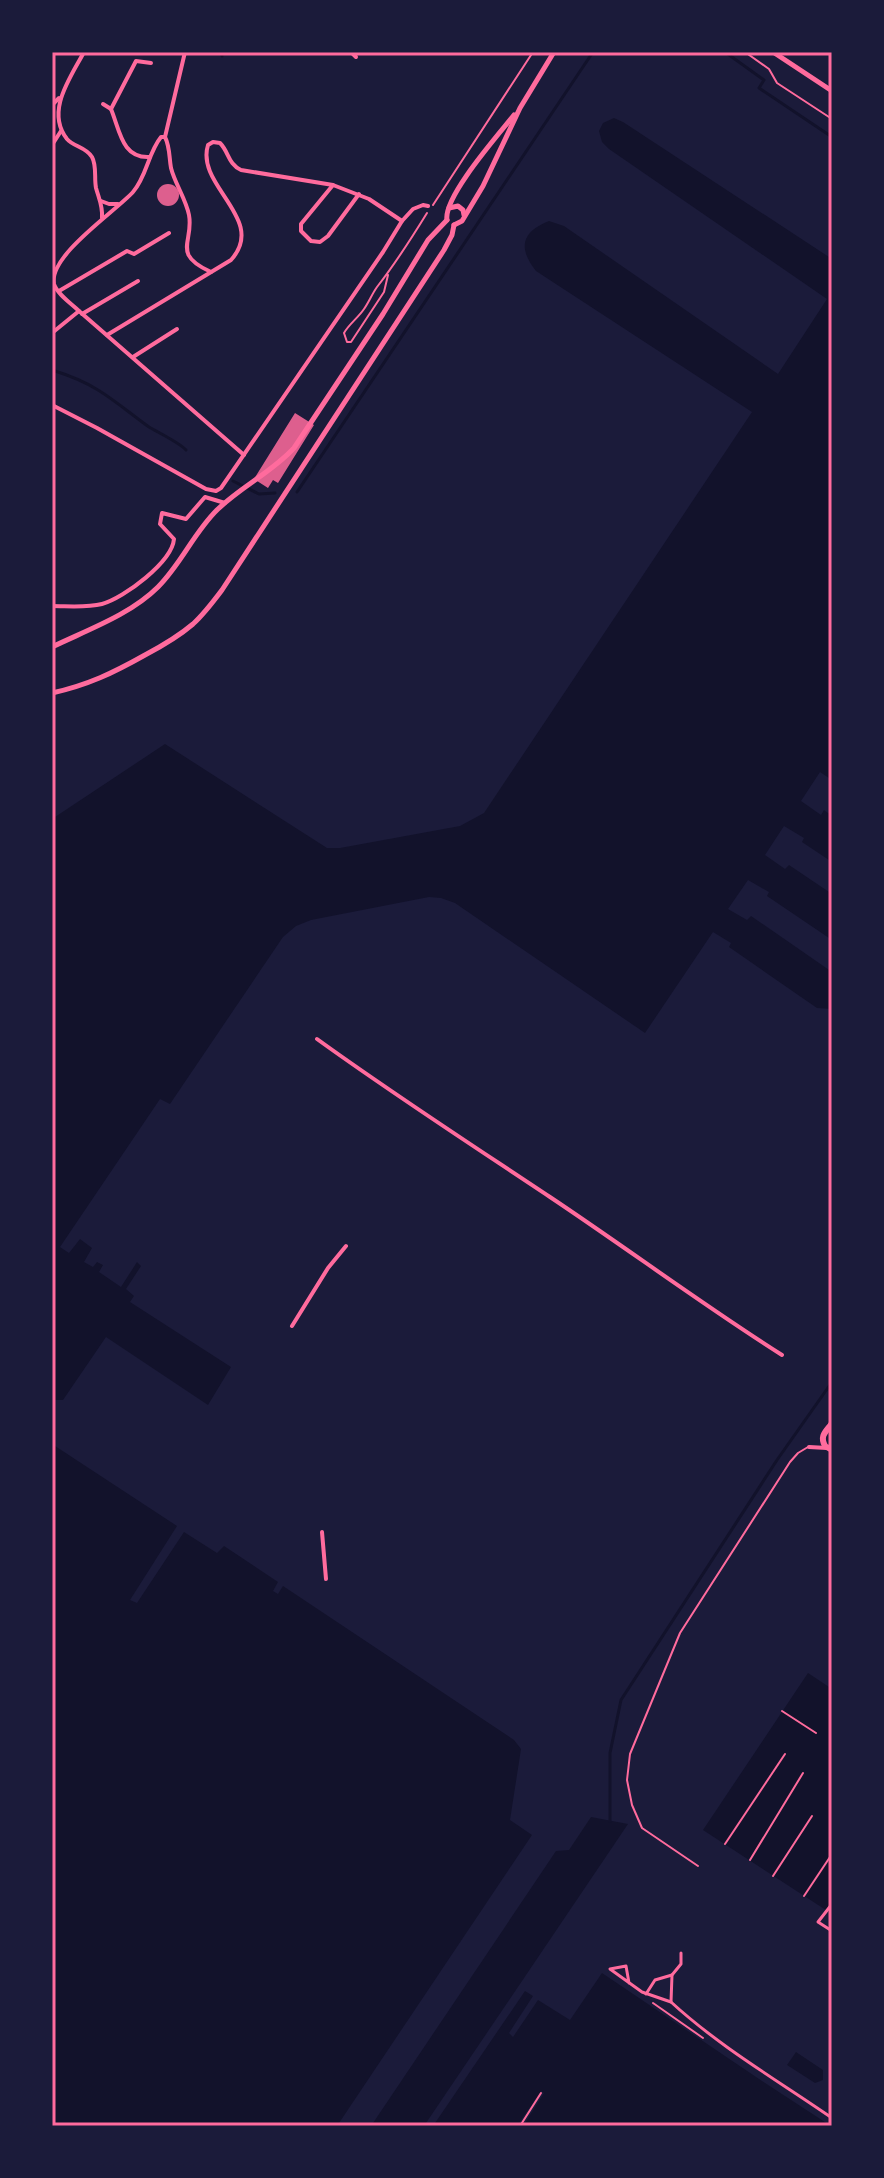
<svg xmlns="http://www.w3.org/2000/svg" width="884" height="2178" font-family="'Alegreya Sans',sans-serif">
<rect width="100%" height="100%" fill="#1b1b3a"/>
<!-- water -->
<g fill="#12122b">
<path d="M614 118 623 122 832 259V780L820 772 801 801 821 815 824 810 832 816V862L802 842 804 838 784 826 765 855 785 869 789 865 832 894V940L767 896 769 892 748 880 728 909 747 920 751 916 832 972V1009L817 1008 729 947 731 943 713 932 645 1033 455 903 441 898 429 897 311 920 296 926 283 937 170 1104 160 1099 60 1247 69 1253 80 1239 92 1248 84 1262 93 1267 97 1262 103 1265 99 1272 121 1287 137 1262 141 1266 126 1289 134 1296 130 1302 231 1367 208 1405 106 1337 63 1400H52V819L165 744 327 848H340L460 826 484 813 752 412 536 271C518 248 521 232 549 221L564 226 778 374 827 299 609 149 602 142 599 131 603 123Z"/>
<path d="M52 1444 177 1526 130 1600 137 1603 184 1532 217 1553 224 1546 278 1582 273 1591 278 1594 283 1586 514 1740 521 1749 510 1820 532 1835 337 2126H52Z"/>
<path d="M808 1673 832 1689V1914L703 1830Z"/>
<path d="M591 1817 628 1824 424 2126H371L556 1851 569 1850Z"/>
<path d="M602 1973 762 2081 831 2126H523L544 2093 541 2091 517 2126H433L525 1991 533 1996 509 2033 513 2037 538 2000 570 2020Z"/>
<path d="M796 2052 823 2070V2080L815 2083 787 2065Z"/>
</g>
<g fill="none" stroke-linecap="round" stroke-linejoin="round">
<!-- stream -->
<g stroke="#12122b" stroke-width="3">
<path d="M221 52 222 56"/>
<path d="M725 52 764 80 759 88 832 137"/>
<path d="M52 370C68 375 84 381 98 390 116 401 132 415 149 427 159 433 180 443 186 450"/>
<path d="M233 481 259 494 275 493"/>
<path d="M297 492 593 52"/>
<path d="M610 1821V1753L621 1700 777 1460 832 1382"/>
</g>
</g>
<!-- building -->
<g fill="#dd5f8e">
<circle cx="168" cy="195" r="11"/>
<path d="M295 413 314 425 278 483 273 480 268 488 254 479Z"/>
</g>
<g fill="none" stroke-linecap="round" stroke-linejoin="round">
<!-- path -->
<g stroke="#ff6b9d" stroke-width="2">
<path d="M745 52 769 69 777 83 832 119"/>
<path d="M433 205 533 52"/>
<path d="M388 275 384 292 351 342H347L344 333C349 324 358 318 364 309 369 302 372 294 377 287 395 264 411 239 427 213"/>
<path d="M782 1711 816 1733"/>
<path d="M725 1844 785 1754"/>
<path d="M750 1860 803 1773"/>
<path d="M773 1876 812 1816"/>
<path d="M804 1896 832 1854"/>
<path d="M653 2003 703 2038"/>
<path d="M520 2126 541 2093"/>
</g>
<!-- service -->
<path stroke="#ff6b9d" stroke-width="2" d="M698 1866 642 1828 632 1805 627 1780 630 1754 680 1633 790 1462 798 1453 808 1447"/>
<!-- pedestrian -->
<g stroke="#ff6b9d" stroke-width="3">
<path d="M832 1904 818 1922 832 1931"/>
<path d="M681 1953V1964L672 1975 671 2002C720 2047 777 2080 832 2118"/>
<path d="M629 1983 626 1966 610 1969 642 1992 671 2002"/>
<path d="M646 1994 655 1980 672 1975"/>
</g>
<!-- minor -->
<g stroke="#ff6b9d" stroke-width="4">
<path d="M84 52C71 77 45 111 67 139 74 147 86 147 92 157 97 166 94 178 96 188 99 199 103 206 102 218"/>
<path d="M351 52 356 57"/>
<path d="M103 104 111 109"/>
<path d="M52 105 59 98"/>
<path d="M165 137H161C148 153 147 176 133 192 116 211 48 256 54 284 57 294 72 304 79 311L244 455"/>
<path d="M165 137C170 147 169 157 171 168 175 184 186 199 189 215 194 242 171 254 211 272"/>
<path d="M165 137 185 52"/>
<path d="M52 145 61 131"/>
<path d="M150 157C122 159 120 131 111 109L136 61 151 63"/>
<path d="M333 185 301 224V231L311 241 320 242 328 236 359 194"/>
<path d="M101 201 109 204H118"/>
<path d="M59 291 127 251 134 254 169 233"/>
<path d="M82 314 138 281"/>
<path d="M52 333 79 311"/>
<path d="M107 335 231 260C268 219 195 186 208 145L213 142 220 143C229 152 228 164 241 170L333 185 369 199 402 221"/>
<path d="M133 357 177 329"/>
<path d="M52 405 97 428 206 489 216 491 221 488 383 252 402 221 413 209 423 205 428 206"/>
<path d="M52 606C68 606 86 608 102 604 124 598 172 562 174 539L160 524 162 513 186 519 205 497 225 503"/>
<path d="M317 1039C393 1094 472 1145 550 1197 628 1249 703 1305 782 1355"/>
<path d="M292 1326 328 1268 346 1246"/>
<path d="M322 1532 326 1579"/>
</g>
<!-- tertiary -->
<path stroke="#ff6b9d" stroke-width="4" d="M809 1447 827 1448"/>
<!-- secondary -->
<g stroke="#ff6b9d" stroke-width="5">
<path d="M773 52 832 91"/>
<path d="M449 208 458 206 463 210 464 215"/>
<path d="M447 220C443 197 499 134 514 115"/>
<path d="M454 225 462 221 483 186 520 108 554 52"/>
<path d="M52 647C87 630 130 615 158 587 182 563 194 532 218 509 242 486 272 472 294 448L383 314 428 240 447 220"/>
<path d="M52 693C88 685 113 673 145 655 162 646 179 636 193 624 204 614 213 602 222 590L444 250 452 235 454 225"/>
</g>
<!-- primary -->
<path stroke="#ff6b9d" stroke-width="6" d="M832 1423C827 1431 819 1435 825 1446L832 1450"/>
</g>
<!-- border -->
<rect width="884" height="2178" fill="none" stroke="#1b1b3a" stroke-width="108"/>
<rect x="54" y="54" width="776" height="2070" fill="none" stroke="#ff6b9d" stroke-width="3"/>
</svg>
